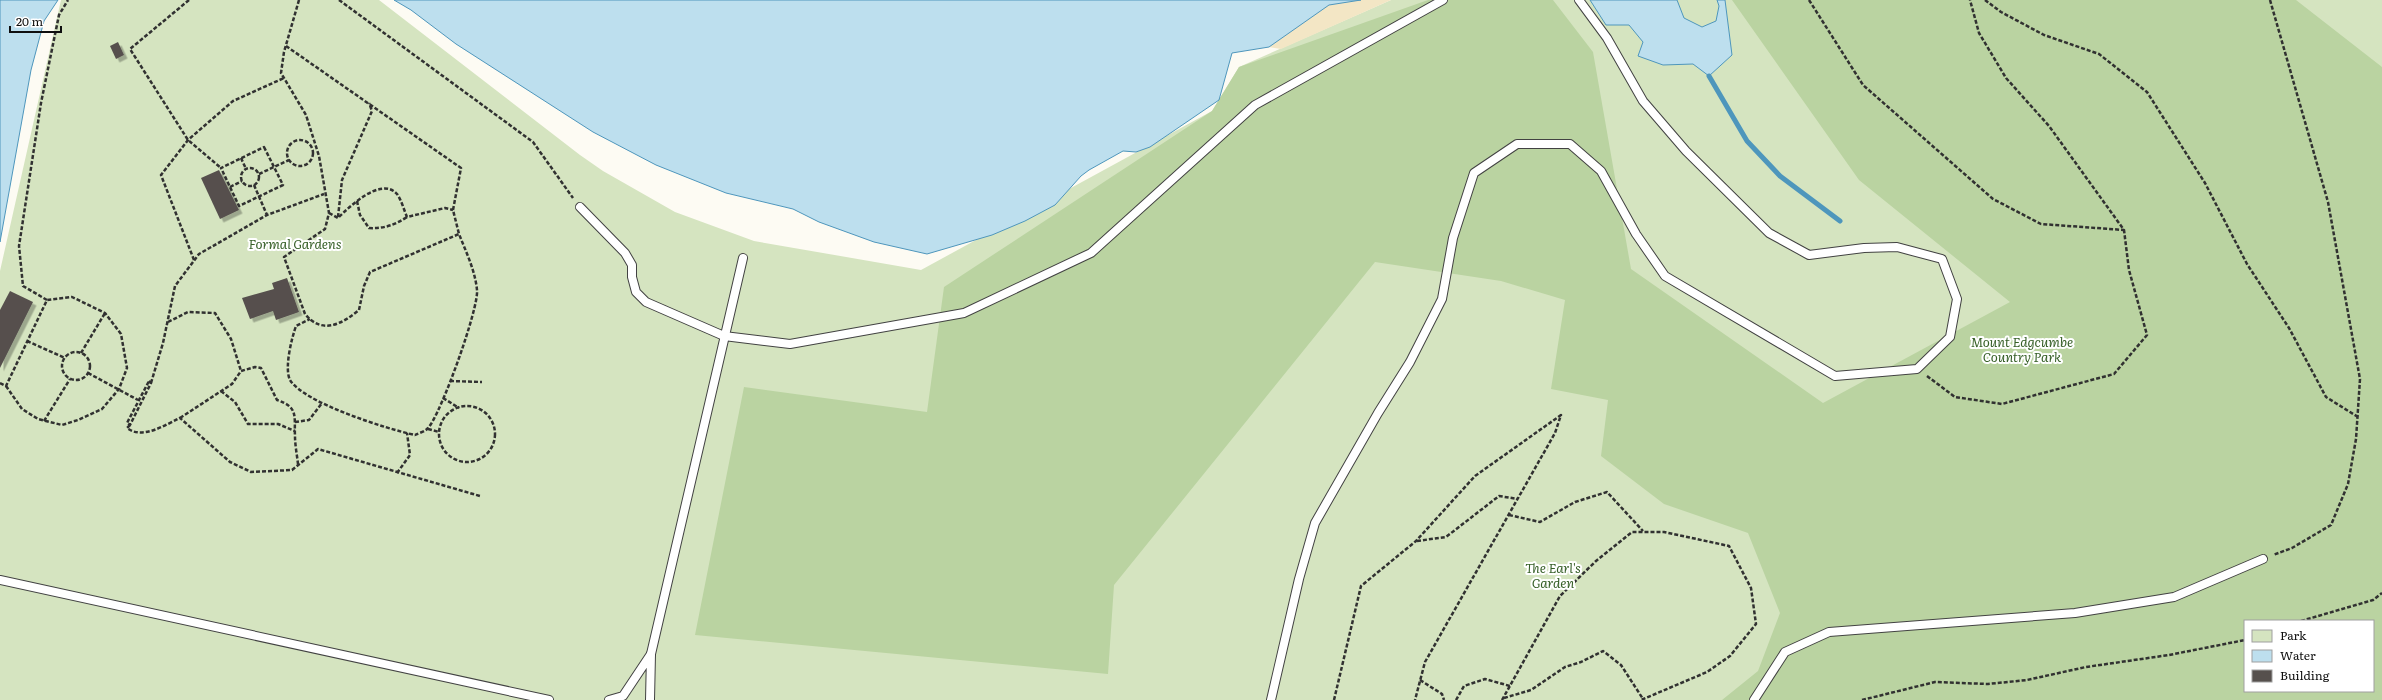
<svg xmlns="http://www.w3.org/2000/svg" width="2382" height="700" font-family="Literata,serif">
<defs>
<filter id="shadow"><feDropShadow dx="3.5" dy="3.5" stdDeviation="0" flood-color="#0004"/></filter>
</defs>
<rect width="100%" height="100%" fill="#fdfbf3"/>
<!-- green -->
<path fill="#d5e4c0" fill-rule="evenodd" d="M61 0H379L580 155 603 171 675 212 754 241 921 270 1212 111 1239 67 1391 0H2382V700H0V271ZM2245 621H2373V691H2245Z"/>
<!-- forest -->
<path fill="#bad3a1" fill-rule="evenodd" d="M1428 0H1553L1593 52 1631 269 1823 403 2010 302 1859 180 1732 0H2296L2382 67V700H1722L1758 671 1780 613 1748 533 1664 504 1601 456 1608 400 1551 389 1565 300 1501 281 1375 262 1114 585 1108 674 695 635 744 387 927 412 944 287 1212 111 1239 67ZM2245 621H2373V691H2245Z"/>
<!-- sand -->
<path fill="#f3e6c5" d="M1294 0H1391L1281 49 1269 47 1256 26Z"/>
<!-- water -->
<g fill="#bddfee" stroke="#4e96bc">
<path d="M0 0H58L44 21 31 70 0 242Z"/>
<path d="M394 0H1361L1329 5 1269 47 1232 53 1219 100 1150 147 1136 152 1123 151 1089 170 1081 176 1055 205 1025 221 992 235 927 254 874 242 819 222 793 209 726 193 656 165 593 132 456 44 411 10Z"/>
<path d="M1590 0H1677L1684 18 1702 27 1716 21 1719 6 1717 0H1725L1732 55 1709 76 1693 64 1663 65 1638 56 1643 42 1629 25H1606Z"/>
</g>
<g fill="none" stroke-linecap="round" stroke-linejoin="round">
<!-- stream -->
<path stroke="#4e96bc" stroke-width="5" d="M1709 76 1747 141 1780 176 1840 221"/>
</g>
<!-- building -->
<g fill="#56504d" filter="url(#shadow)">
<path d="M118 42 124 55 116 59 110 46Z"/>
<path d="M219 170 239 210 220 219 201 178Z"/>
<path d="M287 278 299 312 276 320 273 311 250 319 242 298 274 289 272 283Z"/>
<path d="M10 291 33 302 0 368V310Z"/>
</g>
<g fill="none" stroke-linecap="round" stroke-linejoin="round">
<defs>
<g id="lane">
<path d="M580 207 625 253 632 265V277L636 292 646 302 724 336 790 344 964 313 1091 253 1255 105 1443 0"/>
<path d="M0 580 549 700"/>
<path d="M651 654 743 258"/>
<path d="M609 700 623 696 651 654 650 700"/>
<path d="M1271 700 1299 579 1315 523 1378 413 1410 362 1442 299 1453 238 1474 173 1517 144H1570L1601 171 1636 234 1665 276 1835 376 1917 369 1950 337 1957 299 1942 259 1897 247 1864 248 1809 255 1769 233 1686 151 1643 101 1607 38 1579 0"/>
<path d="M1754 700 1785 652 1829 632 2075 613 2174 597 2263 559"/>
</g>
</defs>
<!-- lane casing -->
<use href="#lane" stroke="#424242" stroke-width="10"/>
<!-- path -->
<g stroke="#313131" stroke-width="2.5" stroke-dasharray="4 2" stroke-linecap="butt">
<path d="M189 0 130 49 188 140 221 168"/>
<path d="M299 0 284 52 281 73 306 115 319 156 329 213 325 229 284 257 305 314C322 335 342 324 359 310L364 286 370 272 459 234C466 252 475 270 477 290 479 308 441 414 428 428 426 431 419 433 415 435 387 429 304 403 290 380 284 368 292 337 296 326L310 319"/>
<path d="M339 0 533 142 573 198"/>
<path d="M1809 0 1863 85 1993 199 2041 224 2124 230"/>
<path d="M1985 0 2001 12 2044 35 2099 54 2147 92 2205 183 2247 264 2289 328 2326 397 2358 417"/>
<path d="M2270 0 2328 202 2360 379 2356 439 2348 484 2331 525 2292 548 2273 555"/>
<path d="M286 46 461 168 453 210 459 234"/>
<circle cx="300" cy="153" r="13"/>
<path d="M264 147 283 185 239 206 221 168Z"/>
<path d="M241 158 246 169"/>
<circle cx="250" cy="177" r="9"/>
<path d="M259 174 289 160"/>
<path d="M254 185 267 215"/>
<path d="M230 187 242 181"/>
<path d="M357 201 360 215 369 228C383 229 395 225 407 217"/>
<path d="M329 213 338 218C349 207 381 176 397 194 401 199 404 210 407 217L445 208 453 210"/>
<path d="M338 217 342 180 372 111 369 103"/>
<path d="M194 260 161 175 188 140 233 101 284 78"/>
<path d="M168 322 188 312 215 313 231 339 241 371"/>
<path d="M27 341 65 358"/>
<circle cx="76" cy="366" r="14"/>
<path d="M81 353 105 313"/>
<path d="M88 373 138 400"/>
<path d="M1927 376 1955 397 2002 404 2114 374 2147 335 2129 270 2124 230 2049 126 2006 78 1979 33 1970 0"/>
<path d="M149 381 151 383 130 425 127 423Z"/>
<path d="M450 381 482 382"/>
<path d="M0 383 6 386 47 300 23 286 19 246 41 103 59 15 68 0"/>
<path d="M151 383 163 343 175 286 199 254 267 215 324 194"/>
<path d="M6 386 22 409 38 419 62 425 78 420 102 409 119 389 127 368 121 334 105 313 72 297 47 300"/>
<path d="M221 391 235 402 248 424H278L295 431"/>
<path d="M443 398 459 408"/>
<circle cx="467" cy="434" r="28"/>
<path d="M180 418 232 384 241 371 255 367 261 368 277 400C299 407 294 417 295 436 295 445 297 455 298 464"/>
<path d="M44 421 70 379"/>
<path d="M295 422 309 420 322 403"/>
<path d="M130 425 127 428C142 440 165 425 180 418L230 462 251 472 292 470 318 449 480 496"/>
<path d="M428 429 439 432"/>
<path d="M397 473 410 455 407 433"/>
<path d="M1509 515 1540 522 1575 502 1607 492 1643 531"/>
<path d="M1417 541 1446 537 1499 496 1518 499"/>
<path d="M2301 621 2373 600 2382 593"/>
<path d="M1420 680 1442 694 1444 700"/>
<path d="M1504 698 1531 690 1565 667 1581 662 1603 651 1621 665 1643 699"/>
<path d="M1334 700 1361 586 1416 541 1475 476 1561 415 1555 433 1425 662 1415 700"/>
<path d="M1456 700 1464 686 1485 679 1510 686"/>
<path d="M1502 700 1560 596 1596 561 1632 532H1664L1729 546 1751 588 1756 624 1730 656 1707 672 1641 700"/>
<path d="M1862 700 1935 682 1988 684 2027 680 2086 667 2169 655 2245 640"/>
</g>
<!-- lane -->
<use href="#lane" stroke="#fff" stroke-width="8"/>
</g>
<g text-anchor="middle" stroke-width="4" stroke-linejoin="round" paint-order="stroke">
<!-- park labels -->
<g font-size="13" font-style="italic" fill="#365f27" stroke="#fff">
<text x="295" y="249">Formal Gardens</text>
<text x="2022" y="347">Mount Edgcumbe<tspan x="2022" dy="15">Country Park</tspan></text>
<text x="1553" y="573">The Earl's<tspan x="1553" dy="15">Garden</tspan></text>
</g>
</g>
<!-- legend -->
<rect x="2244" y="620" width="130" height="72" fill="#ffffff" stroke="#9f9f9f"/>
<rect x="2252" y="630" width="20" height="12" fill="#d5e4c0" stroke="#9f9f9f"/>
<text x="2280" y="640" font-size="12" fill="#0f0f0f">Park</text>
<rect x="2252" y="650" width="20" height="12" fill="#bddfee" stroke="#9f9f9f"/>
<text x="2280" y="660" font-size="12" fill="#0f0f0f">Water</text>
<rect x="2252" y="670" width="20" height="12" fill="#56504d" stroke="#9f9f9f"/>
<text x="2280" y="680" font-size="12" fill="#0f0f0f">Building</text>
<!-- scale -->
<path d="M10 26v6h51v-6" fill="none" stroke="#0f0f0f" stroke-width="2"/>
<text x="16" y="26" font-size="12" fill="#0f0f0f" stroke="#ffffff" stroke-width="3" paint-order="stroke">20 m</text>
</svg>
